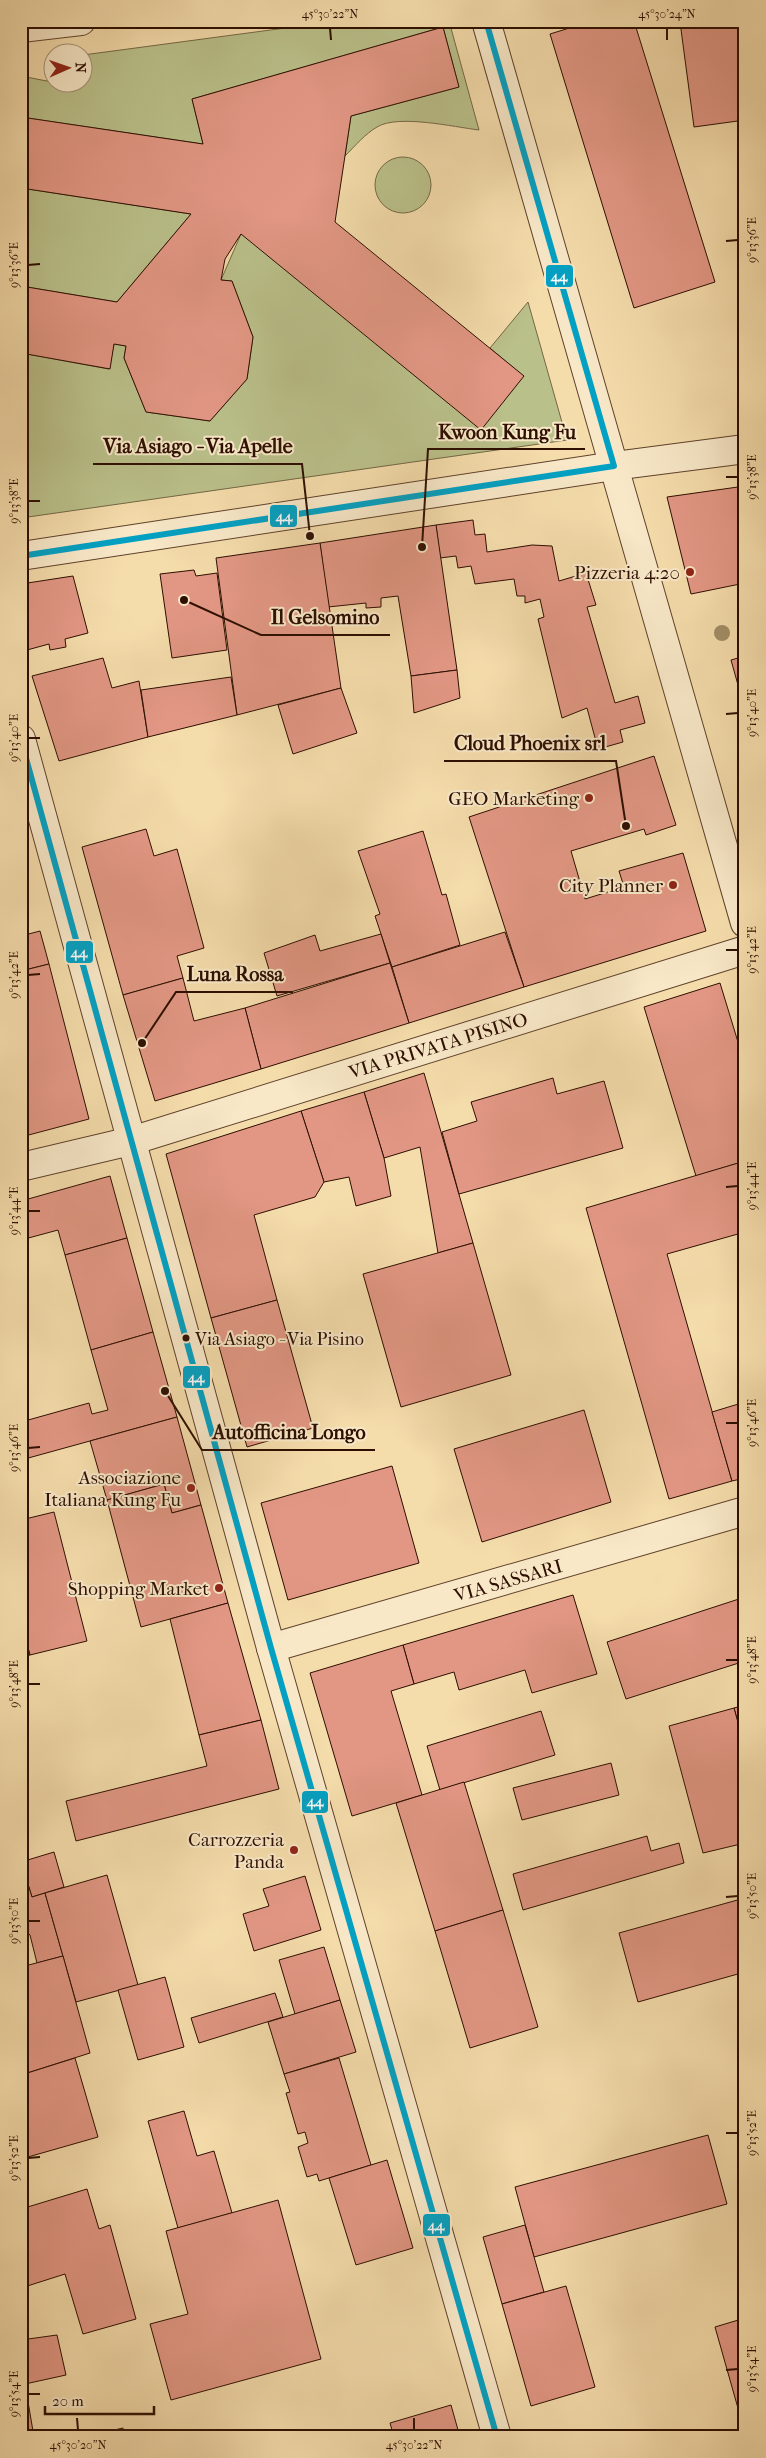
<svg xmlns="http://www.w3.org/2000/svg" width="766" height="2458" font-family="'IM FELL French Canon',serif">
<rect width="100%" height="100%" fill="#f5dcab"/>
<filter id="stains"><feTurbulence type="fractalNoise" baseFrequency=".004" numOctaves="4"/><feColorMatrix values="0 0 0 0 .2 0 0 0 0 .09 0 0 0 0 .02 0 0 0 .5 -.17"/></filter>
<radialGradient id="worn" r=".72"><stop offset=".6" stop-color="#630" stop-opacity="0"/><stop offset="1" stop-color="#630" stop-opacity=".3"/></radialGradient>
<!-- green -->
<g fill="#bac08a" stroke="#746745">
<path d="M338 21H449L479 130C454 127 398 114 377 127 365 134 355 146 345 156L351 116 459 87 443 27 192 99 203 144 21 117V76L52 82H82L83 55Z"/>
<circle cx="403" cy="185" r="28"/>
<path d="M21 188 191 214 117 302 21 286Z"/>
<path d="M241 234 523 376 490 348 528 302 567 440 21 518V353L109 369 114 344 126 346 124 358 146 412 210 421 247 379 253 337 232 281 221 280Z"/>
</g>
<!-- building -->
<g fill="#e29784" stroke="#2d0e00">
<path d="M592 21H634L715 282 634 308 550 34Z"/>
<path d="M745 21V120L694 127 680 22Z"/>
<path d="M443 27 459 87 351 116 335 222 524 376 481 430 241 234 225 259 221 280 232 281 253 337 247 379 210 421 146 412 124 358 126 346 114 344 110 369 21 353V286L117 302 191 214 21 188V117L203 144 192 99Z"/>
<path d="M745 486V583L691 594 667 497Z"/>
<path d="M473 520 475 535 485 534 487 552 532 545 552 546 559 581 586 573 596 605 587 607 615 703 638 696 645 723 620 730 623 742 598 749 587 708 562 718 538 619 544 617 540 599 525 603V596H517L514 579 475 584 471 566 458 568 456 556 440 558 436 525Z"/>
<path d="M436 525 457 670 411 676 398 596 381 598V607L366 608V603L328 607 320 543Z"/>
<path d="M320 543 341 688 237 715 216 558Z"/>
<path d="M194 570 196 576 217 573 227 650 172 658 160 574Z"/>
<path d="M73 576 88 633 65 639 66 647 50 650 49 644 27 650 21 631V584Z"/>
<path d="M745 656V710L731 660Z"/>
<path d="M103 658 112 688 139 681 148 737 59 761 32 676Z"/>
<path d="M457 670 460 698 414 713 411 676Z"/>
<path d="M231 677 237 715 148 737 141 690Z"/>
<path d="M341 688 357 733 293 754 278 705Z"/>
<path d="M654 756 676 825 646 835 644 829 571 851 585 899 624 887 619 871 683 853 706 931 524 987 469 817Z"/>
<path d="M146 829 154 856 177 849 204 948 177 956 183 978 123 995 82 847Z"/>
<path d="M423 831 442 895 446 894 460 945 392 967 375 916 380 914 358 851Z"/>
<path d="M40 931 49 964 21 971V936Z"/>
<path d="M505 932 524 987 409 1023 392 967Z"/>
<path d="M381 934 390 963 277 996 264 953 315 935 320 951Z"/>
<path d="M390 963 409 1023 261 1069 245 1008Z"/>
<path d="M49 964 89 1119 21 1137V971Z"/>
<path d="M183 978 194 1021 245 1008 261 1069 155 1101 123 995Z"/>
<path d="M720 983 745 1065V1161L696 1176 644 1007Z"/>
<path d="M424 1073 473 1243 438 1253 420 1147 384 1158 364 1092Z"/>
<path d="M553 1078 557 1094 604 1081 623 1148 459 1194 442 1132 477 1121 471 1102Z"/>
<path d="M364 1092 384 1158 391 1196 356 1206 349 1177 324 1182 301 1111Z"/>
<path d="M301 1111 324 1182 315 1197 254 1215 277 1300 211 1318 166 1154Z"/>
<path d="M745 1161V1232L667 1254 732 1481 669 1499 586 1208Z"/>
<path d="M110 1176 127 1238 65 1255 58 1230 21 1240V1201Z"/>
<path d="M127 1238 153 1332 91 1350 65 1255Z"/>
<path d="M473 1243 511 1375 401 1407 363 1274Z"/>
<path d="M277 1300 313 1428 247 1447 211 1318Z"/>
<path d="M153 1332 177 1417 21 1460V1422L89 1403 92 1414 108 1410 91 1350Z"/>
<path d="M745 1402V1478L732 1481 712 1412Z"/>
<path d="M584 1410 611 1502 482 1542 454 1449Z"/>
<path d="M177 1417 201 1505 172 1513 164 1484 107 1500 90 1441Z"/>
<path d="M392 1466 419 1563 288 1600 261 1503Z"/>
<path d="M164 1484 172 1513 201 1505 228 1603 141 1627 107 1500Z"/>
<path d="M54 1512 87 1641 30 1655 21 1624V1520Z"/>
<path d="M573 1595 597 1674 532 1693 525 1670 459 1690 454 1672 414 1684 403 1645Z"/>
<path d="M745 1597V1661L626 1699 607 1642Z"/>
<path d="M228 1603 261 1720 199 1735 170 1619Z"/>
<path d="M21 1624 30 1655 21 1658Z"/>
<path d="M403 1645 414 1684 391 1691 422 1795 352 1816 310 1673Z"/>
<path d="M745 1705V1748L734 1708Z"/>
<path d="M734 1708 745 1748V1843L703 1853 669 1726Z"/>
<path d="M541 1711 555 1755 440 1790 427 1746Z"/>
<path d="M261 1720 279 1789 76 1841 66 1801 207 1766 199 1735Z"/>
<path d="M611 1763 619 1795 522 1820 513 1788Z"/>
<path d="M464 1782 503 1910 435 1931 396 1803Z"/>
<path d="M647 1836 651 1851 679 1843 684 1863 523 1910 513 1874Z"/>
<path d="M54 1852 64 1887 32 1897 21 1862Z"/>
<path d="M21 1862 32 1897 45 1893 63 1956 37 1963 30 1935 21 1927Z"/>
<path d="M107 1875 138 1985 76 2002 45 1893Z"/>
<path d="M305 1876 321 1930 254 1951 243 1914 269 1906 263 1889Z"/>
<path d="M741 1899 745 1913V1972L638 2002 619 1933Z"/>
<path d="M503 1910 538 2027 470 2048 435 1931Z"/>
<path d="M324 1947 340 2000 295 2014 279 1960Z"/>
<path d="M63 1956 90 2053 21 2075V1967Z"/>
<path d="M165 1977 184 2047 138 2060 118 1990Z"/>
<path d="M275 1993 283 2017 199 2043 191 2018Z"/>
<path d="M340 2000 356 2052 284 2074 268 2022Z"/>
<path d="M75 2058 98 2137 21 2159V2075Z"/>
<path d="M339 2058 371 2165 319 2181 317 2174 307 2177 298 2147 308 2143 305 2132 298 2134 286 2093 290 2092 284 2074Z"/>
<path d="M184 2111 197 2156 214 2151 232 2213 178 2228 148 2121Z"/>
<path d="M708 2135 727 2204 534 2257 515 2187Z"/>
<path d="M387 2160 413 2248 356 2265 329 2178Z"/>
<path d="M87 2189 99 2229 110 2225 136 2319 83 2334 65 2274 21 2288V2209Z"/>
<path d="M278 2200 321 2359 171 2400 150 2324 188 2314 166 2231Z"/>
<path d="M525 2225 544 2292 502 2304 483 2237Z"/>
<path d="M566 2286 595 2387 531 2406 502 2304Z"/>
<path d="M745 2318V2433L715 2327Z"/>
<path d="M57 2335 66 2375 25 2384 34 2437H21V2340Z"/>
<path d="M451 2405 460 2437H394L390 2423Z"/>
<path d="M123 2428 124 2437H84Z"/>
</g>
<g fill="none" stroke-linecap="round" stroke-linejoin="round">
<defs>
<g id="minor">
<path d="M486 21 745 923"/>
<path d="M21 28 81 21"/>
<path d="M21 556 614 466 745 449"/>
<path d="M21 739 271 1648 497 2437"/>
<path d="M21 1167 131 1141 745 950"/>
<path d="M271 1648 745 1511"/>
</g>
</defs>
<!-- minor casing -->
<use href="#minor" stroke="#5f422b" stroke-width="30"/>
<!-- minor -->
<use href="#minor" stroke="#f8e8c8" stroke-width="28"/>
<defs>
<g id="bus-1">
<path d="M21 556 614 466 486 21"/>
<path d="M21 740 271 1648 497 2437"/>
</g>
</defs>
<!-- bus-1 casing -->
<use href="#bus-1" stroke="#f8e8c8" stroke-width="10"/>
<!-- bus-1 -->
<use href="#bus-1" stroke="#02a1c4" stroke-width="6"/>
</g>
<!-- trees -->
<circle fill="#a28d67" cx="722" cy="633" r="8"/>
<!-- ticks -->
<path fill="none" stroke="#2d0e00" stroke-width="2" d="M330 28 331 40M667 28V40M726 241 738 240M28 265 40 264M726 477H738M28 501H40M726 714 738 713M28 738H40M726 950H738M28 975 40 974M726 1187 738 1186M28 1211H40M726 1423H738M28 1448 40 1447M726 1660H738M28 1684H40M726 1897 738 1896M28 1921H40M726 2133H738M28 2158 40 2157M726 2370 738 2369M28 2394H40M77 2418 78 2430M414 2418V2430"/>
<!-- markers -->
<g fill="#8f2418" stroke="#f8e8c8" stroke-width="2">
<circle cx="690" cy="572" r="5"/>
<circle cx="589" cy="798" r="5"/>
<circle cx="673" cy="885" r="5"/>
<circle cx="191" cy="1488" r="5"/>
<circle cx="219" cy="1588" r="5"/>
<circle cx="294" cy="1850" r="5"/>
</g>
<circle fill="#2d0e00" stroke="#f8e8c8" stroke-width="2" cx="186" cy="1338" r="4.5"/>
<g text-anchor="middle" stroke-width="4" stroke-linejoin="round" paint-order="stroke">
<!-- bus labels -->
<g font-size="18" fill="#2d0e00" stroke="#f8e8c8" text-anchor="start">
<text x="195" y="1345">Via Asiago - Via Pisino</text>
</g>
<!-- poi labels -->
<g font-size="19" fill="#2d0e00" stroke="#f8e8c8" text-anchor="end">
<text x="680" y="579">Pizzeria 4:20</text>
<text x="579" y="805">GEO Marketing</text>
<text x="663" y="892">City Planner</text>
<text x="181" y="1484">Associazione<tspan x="181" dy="22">Italiana Kung Fu</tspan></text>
<text x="209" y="1595">Shopping Market</text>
<text x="284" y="1846">Carrozzeria<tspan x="284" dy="22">Panda</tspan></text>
</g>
<!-- street labels -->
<g font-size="19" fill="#2d0e00" stroke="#f8e8c8">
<text transform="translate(438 1045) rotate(-17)" y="7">VIA PRIVATA PISINO</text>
<text transform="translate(508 1580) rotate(-16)" y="7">VIA SASSARI</text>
</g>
</g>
<!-- callouts -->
<path fill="none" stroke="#2d0e00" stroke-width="2" d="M422 547L428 449H585M310 536L302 464H93M184 600L261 635H390M626 826L616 761H444M142 1043L176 992H293M165 1391L202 1450H375"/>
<g fill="#2d0e00" stroke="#f8e8c8" stroke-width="2">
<circle cx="422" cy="547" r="5"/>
<circle cx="310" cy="536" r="5"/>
<circle cx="184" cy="600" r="5"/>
<circle cx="626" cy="826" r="5"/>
<circle cx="142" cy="1043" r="5"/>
<circle cx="165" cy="1391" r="5"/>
</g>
<g font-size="20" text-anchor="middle" font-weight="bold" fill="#2d0e00" stroke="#f8e8c8" stroke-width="4" stroke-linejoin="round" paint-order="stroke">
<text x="507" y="439">Kwoon Kung Fu</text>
<text x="198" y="453">Via Asiago - Via Apelle</text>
<text x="325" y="624">Il Gelsomino</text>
<text x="530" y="750">Cloud Phoenix srl</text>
<text x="235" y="981">Luna Rossa</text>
<text x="289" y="1439">Autofficina Longo</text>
</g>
<g stroke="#f8e8c8" stroke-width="2">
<rect x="545" y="264" width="29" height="24" rx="5" fill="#02a1c4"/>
<rect x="269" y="504" width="29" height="24" rx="5" fill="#02a1c4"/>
<rect x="65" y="940" width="29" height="24" rx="5" fill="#02a1c4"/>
<rect x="182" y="1365" width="29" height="24" rx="5" fill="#02a1c4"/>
<rect x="301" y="1790" width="28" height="24" rx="5" fill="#02a1c4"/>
<rect x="422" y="2213" width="29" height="24" rx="5" fill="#02a1c4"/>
</g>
<g font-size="14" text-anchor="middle" font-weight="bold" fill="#fff">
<text x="559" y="281">44</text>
<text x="284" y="521">44</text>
<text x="79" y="957">44</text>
<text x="196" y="1382">44</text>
<text x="315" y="1806">44</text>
<text x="436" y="2230">44</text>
</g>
<!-- margin -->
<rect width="766" height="2458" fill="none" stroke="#f5dcab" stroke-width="55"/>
<!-- north arrow -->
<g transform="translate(68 68) rotate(88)"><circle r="24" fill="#f8e8c8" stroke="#a79178"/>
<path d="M0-4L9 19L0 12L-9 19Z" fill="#8f2418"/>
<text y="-8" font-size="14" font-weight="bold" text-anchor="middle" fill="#2d0e00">N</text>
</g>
<!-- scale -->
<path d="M45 2406v8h109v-8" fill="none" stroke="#2d0e00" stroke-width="2.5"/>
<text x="52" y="2406" font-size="15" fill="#2d0e00" stroke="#f8e8c8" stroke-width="4" paint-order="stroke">20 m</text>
<rect x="28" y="28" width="710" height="2402" fill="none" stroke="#2d0e00" stroke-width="2"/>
<g font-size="12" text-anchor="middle" fill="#2d0e00">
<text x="330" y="18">45°30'22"N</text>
<text x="667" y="18">45°30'24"N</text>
<text transform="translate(752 240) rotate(-90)" y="4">9°13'36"E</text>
<text transform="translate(14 265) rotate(-90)" y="4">9°13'36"E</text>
<text transform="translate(752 477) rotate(-90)" y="4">9°13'38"E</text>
<text transform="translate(14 501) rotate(-90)" y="4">9°13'38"E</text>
<text transform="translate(752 713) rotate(-90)" y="4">9°13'40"E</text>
<text transform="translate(14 738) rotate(-90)" y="4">9°13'40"E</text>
<text transform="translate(752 950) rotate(-90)" y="4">9°13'42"E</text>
<text transform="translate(14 975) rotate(-90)" y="4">9°13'42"E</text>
<text transform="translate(752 1186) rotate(-90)" y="4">9°13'44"E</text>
<text transform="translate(14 1211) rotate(-90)" y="4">9°13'44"E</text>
<text transform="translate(752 1423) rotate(-90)" y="4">9°13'46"E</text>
<text transform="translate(14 1448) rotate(-90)" y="4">9°13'46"E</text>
<text transform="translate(752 1660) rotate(-90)" y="4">9°13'48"E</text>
<text transform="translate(14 1684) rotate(-90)" y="4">9°13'48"E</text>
<text transform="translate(752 1896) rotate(-90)" y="4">9°13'50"E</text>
<text transform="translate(14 1921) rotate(-90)" y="4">9°13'50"E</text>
<text transform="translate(752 2133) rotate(-90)" y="4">9°13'52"E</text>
<text transform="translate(14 2158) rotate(-90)" y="4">9°13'52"E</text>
<text transform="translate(752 2369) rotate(-90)" y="4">9°13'54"E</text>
<text transform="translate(14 2394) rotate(-90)" y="4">9°13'54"E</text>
<text x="78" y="2449">45°30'20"N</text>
<text x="414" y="2449">45°30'22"N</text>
</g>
<rect width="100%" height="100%" filter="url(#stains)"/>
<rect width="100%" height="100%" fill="url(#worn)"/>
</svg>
